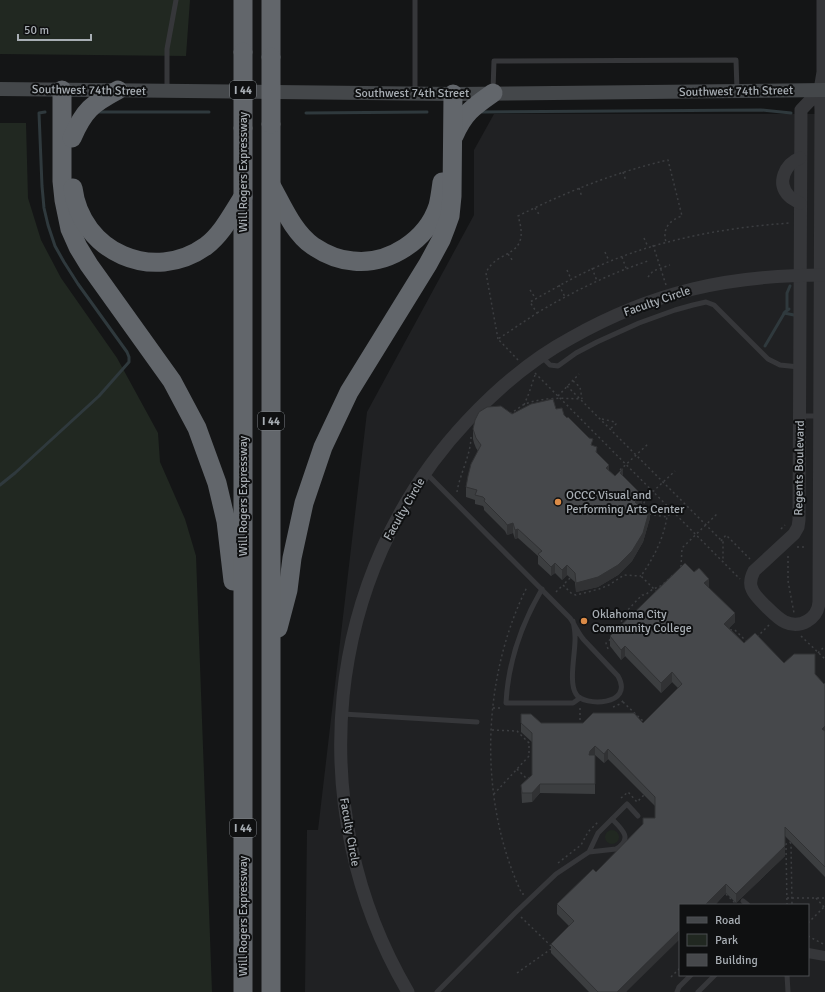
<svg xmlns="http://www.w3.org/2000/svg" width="825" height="992" font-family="Signika,sans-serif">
<rect width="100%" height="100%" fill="#141516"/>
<!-- built -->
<path fill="#202123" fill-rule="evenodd" d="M494 114H825V992H305L307 830H318L367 412 474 215V150ZM680 905H808V975H680Z"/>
<!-- green -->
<g fill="#212821">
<path d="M0 0H190L186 56 0 54Z"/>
<path d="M0 123H26L28 198 41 240 61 278 117 358 158 433 160 462 185 519 196 556 212 992H0Z"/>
<circle cx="612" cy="837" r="7"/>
</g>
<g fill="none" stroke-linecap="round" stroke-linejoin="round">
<!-- stream -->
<g stroke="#2f393d" stroke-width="3">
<path d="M99 112H209"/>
<path d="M482 112 761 110 791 113"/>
<path d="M306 113 427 112"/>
<path d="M787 309V293L790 286"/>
<path d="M784 313 794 315"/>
<path d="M765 346 785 312 789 309"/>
<path d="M0 485 15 473 99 396 129 362V357L127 352 78 284 64 262 55 246 48 225 44 208 42 186 39 113 45 112"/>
</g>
<!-- path -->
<g stroke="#3c3e41" stroke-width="1.5" stroke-dasharray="2 3" stroke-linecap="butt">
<path d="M623 172 626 181"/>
<path d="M579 188 582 197"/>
<path d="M535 208 540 216"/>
<path d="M644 238 648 247"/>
<path d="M653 245 666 285"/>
<path d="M605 252 609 261"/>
<path d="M508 254 513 261"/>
<path d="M622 257 626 268"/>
<path d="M592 268 597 281"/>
<path d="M567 270 571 279"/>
<path d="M648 277 653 271 670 265"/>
<path d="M559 285 565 297"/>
<path d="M530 290 536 299"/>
<path d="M537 313C572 292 609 274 648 261"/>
<path d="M498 339 486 273C496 248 532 260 518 216 566 192 616 172 668 160L682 216C670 220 662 228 666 242"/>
<path d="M518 360 498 339 537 313 530 302C550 291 570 279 592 269 655 240 721 228 790 223"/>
<path d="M535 373 740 579"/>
<path d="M573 381 580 387 582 399"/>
<path d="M567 386 723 542V562"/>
<path d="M558 396 579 374"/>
<path d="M524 405 529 393 535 375"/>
<path d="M510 414C514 411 519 408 523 405 541 397 562 398 581 399"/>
<path d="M602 419 615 422 616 424 610 429"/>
<path d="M620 470 648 444"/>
<path d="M457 492C460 473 471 455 471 436"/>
<path d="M642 508 646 498 675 471"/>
<path d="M649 514 667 517 672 512"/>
<path d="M781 529 785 525"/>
<path d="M721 541 726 535 750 559"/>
<path d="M797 547H807"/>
<path d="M788 556V581L794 613"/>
<path d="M681 567 682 548 717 514"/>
<path d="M570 578 563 585 572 594 576 595 599 589 609 585 624 575 641 576"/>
<path d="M556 592 563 585"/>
<path d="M657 592 641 576C654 557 663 540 667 517"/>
<path d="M621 627 622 616 642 595H645L653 589 661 586 673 575"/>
<path d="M730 630H735L747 642"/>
<path d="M801 636 825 659"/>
<path d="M757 637 770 624"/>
<path d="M608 649 606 643 611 639"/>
<path d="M818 653 825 646"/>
<path d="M623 702 645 723"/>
<path d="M613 707 620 704 624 700"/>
<path d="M493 708H501"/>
<path d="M580 708V724"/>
<path d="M492 730 517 731 529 743V756L494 794"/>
<path d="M517 769 526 778H529"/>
<path d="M621 798 628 792 637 802 644 795"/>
<path d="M790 842 791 844 792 905"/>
<path d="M558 863 581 845 588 832 599 821"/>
<path d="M524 894H522C478 801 481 679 527 587"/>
<path d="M726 894 736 904 734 905"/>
<path d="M787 898H825"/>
<path d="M816 898 824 907"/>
<path d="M787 905 786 844 790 842"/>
<path d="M521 917 551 946"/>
<path d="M808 923 825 906"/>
<path d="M808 936 825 945"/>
<path d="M517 973 551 949"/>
<path d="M671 977 680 968"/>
</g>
<!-- service -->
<g stroke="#36373a" stroke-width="5">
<path d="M415 0V92"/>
<path d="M167 90V49L176 0"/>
<path d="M493 90 494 61 736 60 737 90"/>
<path d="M542 357 550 365 558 366 576 353 597 342 639 323 675 310 693 305 706 302 714 305 768 359 780 365 799 367"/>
<path d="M800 416H818"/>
<path d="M426 473 570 618C575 625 578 633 584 640L618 676C635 706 583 707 576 694 568 682 576 651 575 636 575 631 574 626 573 621"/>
<path d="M542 589C522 623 508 663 506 703H573L580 698"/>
<path d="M343 714 477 722"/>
<path d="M612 819 627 804 638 816"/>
<path d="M743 901 748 905"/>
<path d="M787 975 788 992"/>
<path d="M437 992 515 913 556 874 589 852 616 849C634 839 621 828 612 819L598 833 589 852"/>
<path d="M677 992 679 987 691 975"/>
<path d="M698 992 715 975"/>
</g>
<!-- minor -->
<path stroke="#36373a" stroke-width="10" d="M808 953 825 956"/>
<!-- tertiary -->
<g stroke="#36373a" stroke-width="13">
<path d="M820 90 801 110 799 520 798 527 794 534 754 571C751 577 749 583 752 589 754 596 778 619 785 622 800 629 818 619 819 602L821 110 820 90 823 72V0"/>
<path d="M800 203C796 201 792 199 789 196 776 183 785 164 800 158"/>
<path d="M408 992C301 810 322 575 468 420 498 388 532 359 571 338 654 291 730 275 825 275"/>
</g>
<!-- secondary -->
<path stroke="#44474a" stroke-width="14" d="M0 89 453 94 825 90"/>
<!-- motorway -->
<g stroke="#62666b" stroke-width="19">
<path d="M243 0V52"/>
<path d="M271 0V57"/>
<path d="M62 90V181L64 200 70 229 78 247 89 265 172 381 197 428 217 483 226 521 233 581"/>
<path d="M243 128V992"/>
<path d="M454 136C464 113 473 107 493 93"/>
<path d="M72 138C84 110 92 104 118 90"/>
<path d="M272 187C283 207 294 233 313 246 325 254 339 260 353 261 389 265 427 240 438 206 440 198 441 189 442 182"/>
<path d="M73 188C81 252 153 284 206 246 222 234 232 214 243 197"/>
<path d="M278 628 288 590 292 558 304 503 323 447 349 392 428 264 441 240 446 227 450 216 452 196 453 94"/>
<path d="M271 992V124"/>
</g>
<!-- motorway-bridge -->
<g stroke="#62666b" stroke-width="19">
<path d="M271 57V124"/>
<path d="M243 128V52"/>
</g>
</g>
<!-- wall -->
<g fill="#3c3e40">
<path d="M556 409 564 415 593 446 609 471 615 476H623L642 504 640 506 650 518 643 542 632 561 618 575 598 587 576 592 575 582 567 575 562 580 555 573 551 576 538 564V556L518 538 515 539 513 533 507 535 505 531 484 510V508L483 506 475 504V500L466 497V487L478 451 476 448 474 443 473 439V429L512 414Z"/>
<path d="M709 588 735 622 729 628 744 643 784 663 815 674 824 684 825 683V877L785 836V856L736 903 726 893 715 905H680L626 992H589L551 953V944L569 926 557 914V904L596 872 655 818V806L608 759 604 763 595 755V794L540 793 532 802 522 803 521 785 532 775V742L521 732V714L541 723H643L678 688 672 682 661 693 625 656 621 660 610 646V636Z"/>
</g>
<!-- shaded-wall -->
<g fill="#313234">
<path d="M609 465V474L606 468Z"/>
<path d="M623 469V479L620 473Z"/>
<path d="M642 495V504L635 511V502Z"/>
<path d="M650 508V518L643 542 632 561 618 575 598 587 576 592V583Z"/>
<path d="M513 523V533L507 535V525Z"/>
<path d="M518 529V538L515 539V530Z"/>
<path d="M555 563V573L551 576V567Z"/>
<path d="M567 565V575L562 580V570Z"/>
<path d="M709 579V588L704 583Z"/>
<path d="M735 613V622L724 633V624Z"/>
<path d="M625 646V656L621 660V650Z"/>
<path d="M672 672V682L661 693V683Z"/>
<path d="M825 726V736L822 729Z"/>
<path d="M595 746V755L590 761 589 755 590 751Z"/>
<path d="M608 749V759L604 763V754Z"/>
<path d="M540 784V793L532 802V793Z"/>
<path d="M785 827V856L736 903V894Z"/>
<path d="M726 884V893L715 905H705Z"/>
<path d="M680 930V939L626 992H617Z"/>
</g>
<!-- building -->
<g fill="#46484b" stroke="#313234">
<path d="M553 399 556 409 562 408 564 415 567 418 568 417 589 438 593 439 591 445 597 447 596 452 609 465 606 468 615 476 622 469H623L620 473 642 495 635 502 640 507 650 508 643 533 632 551 618 565 598 577 576 583 575 573 567 565 562 570 555 563 551 567 538 554 542 551 518 529 515 530 513 523 507 525 505 522 484 501 485 499 483 497 475 495 477 490 466 487 468 476 471 464 481 445 476 438 473 429 475 420 479 412 487 407 501 406 512 414 531 404Z"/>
<path d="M685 563 694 572 699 568 709 579 704 583 735 613 724 624 744 643 755 633 784 663 794 654H815V674L824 684 825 683V726L822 729 825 731V867L785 827V846L736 894 726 884 705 905H680V930L617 992H598L551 944 574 921 557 904 593 869 596 872 643 824V818H655V797L608 749 604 754 595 746 590 751 589 755H595V784H540L532 793H522L521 785 532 775V733L521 723V714H531L541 723H583L593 713H634L643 723 682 684 672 672 661 683 625 646 621 650 610 636Z"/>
</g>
<!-- markers -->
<g fill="#db8b47" stroke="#0f1011" stroke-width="1.5">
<circle cx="558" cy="502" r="4"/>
<circle cx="584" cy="621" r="4"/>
</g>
<g text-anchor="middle" stroke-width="4" stroke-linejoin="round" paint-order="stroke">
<!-- shield labels -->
<g fill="#0f1011" stroke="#7a7f83" stroke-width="1">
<rect x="230" y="81" width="26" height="18" rx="3"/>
<rect x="258" y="412" width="26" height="18" rx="3"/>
<rect x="230" y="819" width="26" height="18" rx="3"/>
</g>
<g font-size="11" font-weight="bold" fill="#a8aeb4">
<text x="243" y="94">I 44</text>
<text x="271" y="425">I 44</text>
<text x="243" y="832">I 44</text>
</g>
<!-- street labels -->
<g font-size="12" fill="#a8aeb4" stroke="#0f1011">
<text transform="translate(89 90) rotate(1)" y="4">Southwest 74th Street</text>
<text transform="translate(736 91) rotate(-1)" y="4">Southwest 74th Street</text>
<text x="412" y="97">Southwest 74th Street</text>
<text transform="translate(243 172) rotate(-90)" y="4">Will Rogers Expressway</text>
<text transform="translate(657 301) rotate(-19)" y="4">Faculty Circle</text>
<text transform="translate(799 468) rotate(-89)" y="4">Regents Boulevard</text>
<text transform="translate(243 496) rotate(-90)" y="4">Will Rogers Expressway</text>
<text transform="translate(404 509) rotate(-60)" y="4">Faculty Circle</text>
<text transform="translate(350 832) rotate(80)" y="4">Faculty Circle</text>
<text transform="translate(243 916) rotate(-90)" y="4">Will Rogers Expressway</text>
</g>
<!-- poi labels -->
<g font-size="12" fill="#a8aeb4" stroke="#0f1011" text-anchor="start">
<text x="566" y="499">OCCC Visual and<tspan x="566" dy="14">Performing Arts Center</tspan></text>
<text x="592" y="618">Oklahoma City<tspan x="592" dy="14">Community College</tspan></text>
</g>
</g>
<!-- legend -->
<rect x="679" y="904" width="130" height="72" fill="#0f1011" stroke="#4c4f52"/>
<rect x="687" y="917" width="20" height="6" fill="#44474a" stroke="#4c4f52"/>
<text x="715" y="924" font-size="12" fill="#a8aeb4">Road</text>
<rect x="687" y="934" width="20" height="12" fill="#212821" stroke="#4c4f52"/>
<text x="715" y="944" font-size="12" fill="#a8aeb4">Park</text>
<rect x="687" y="954" width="20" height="12" fill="#46484b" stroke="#4c4f52"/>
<text x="715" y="964" font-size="12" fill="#a8aeb4">Building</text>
<!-- scale -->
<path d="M18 34v6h73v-6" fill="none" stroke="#a8aeb4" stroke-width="2"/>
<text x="24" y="34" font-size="12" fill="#a8aeb4" stroke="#0f1011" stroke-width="3" paint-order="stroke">50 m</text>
</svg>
